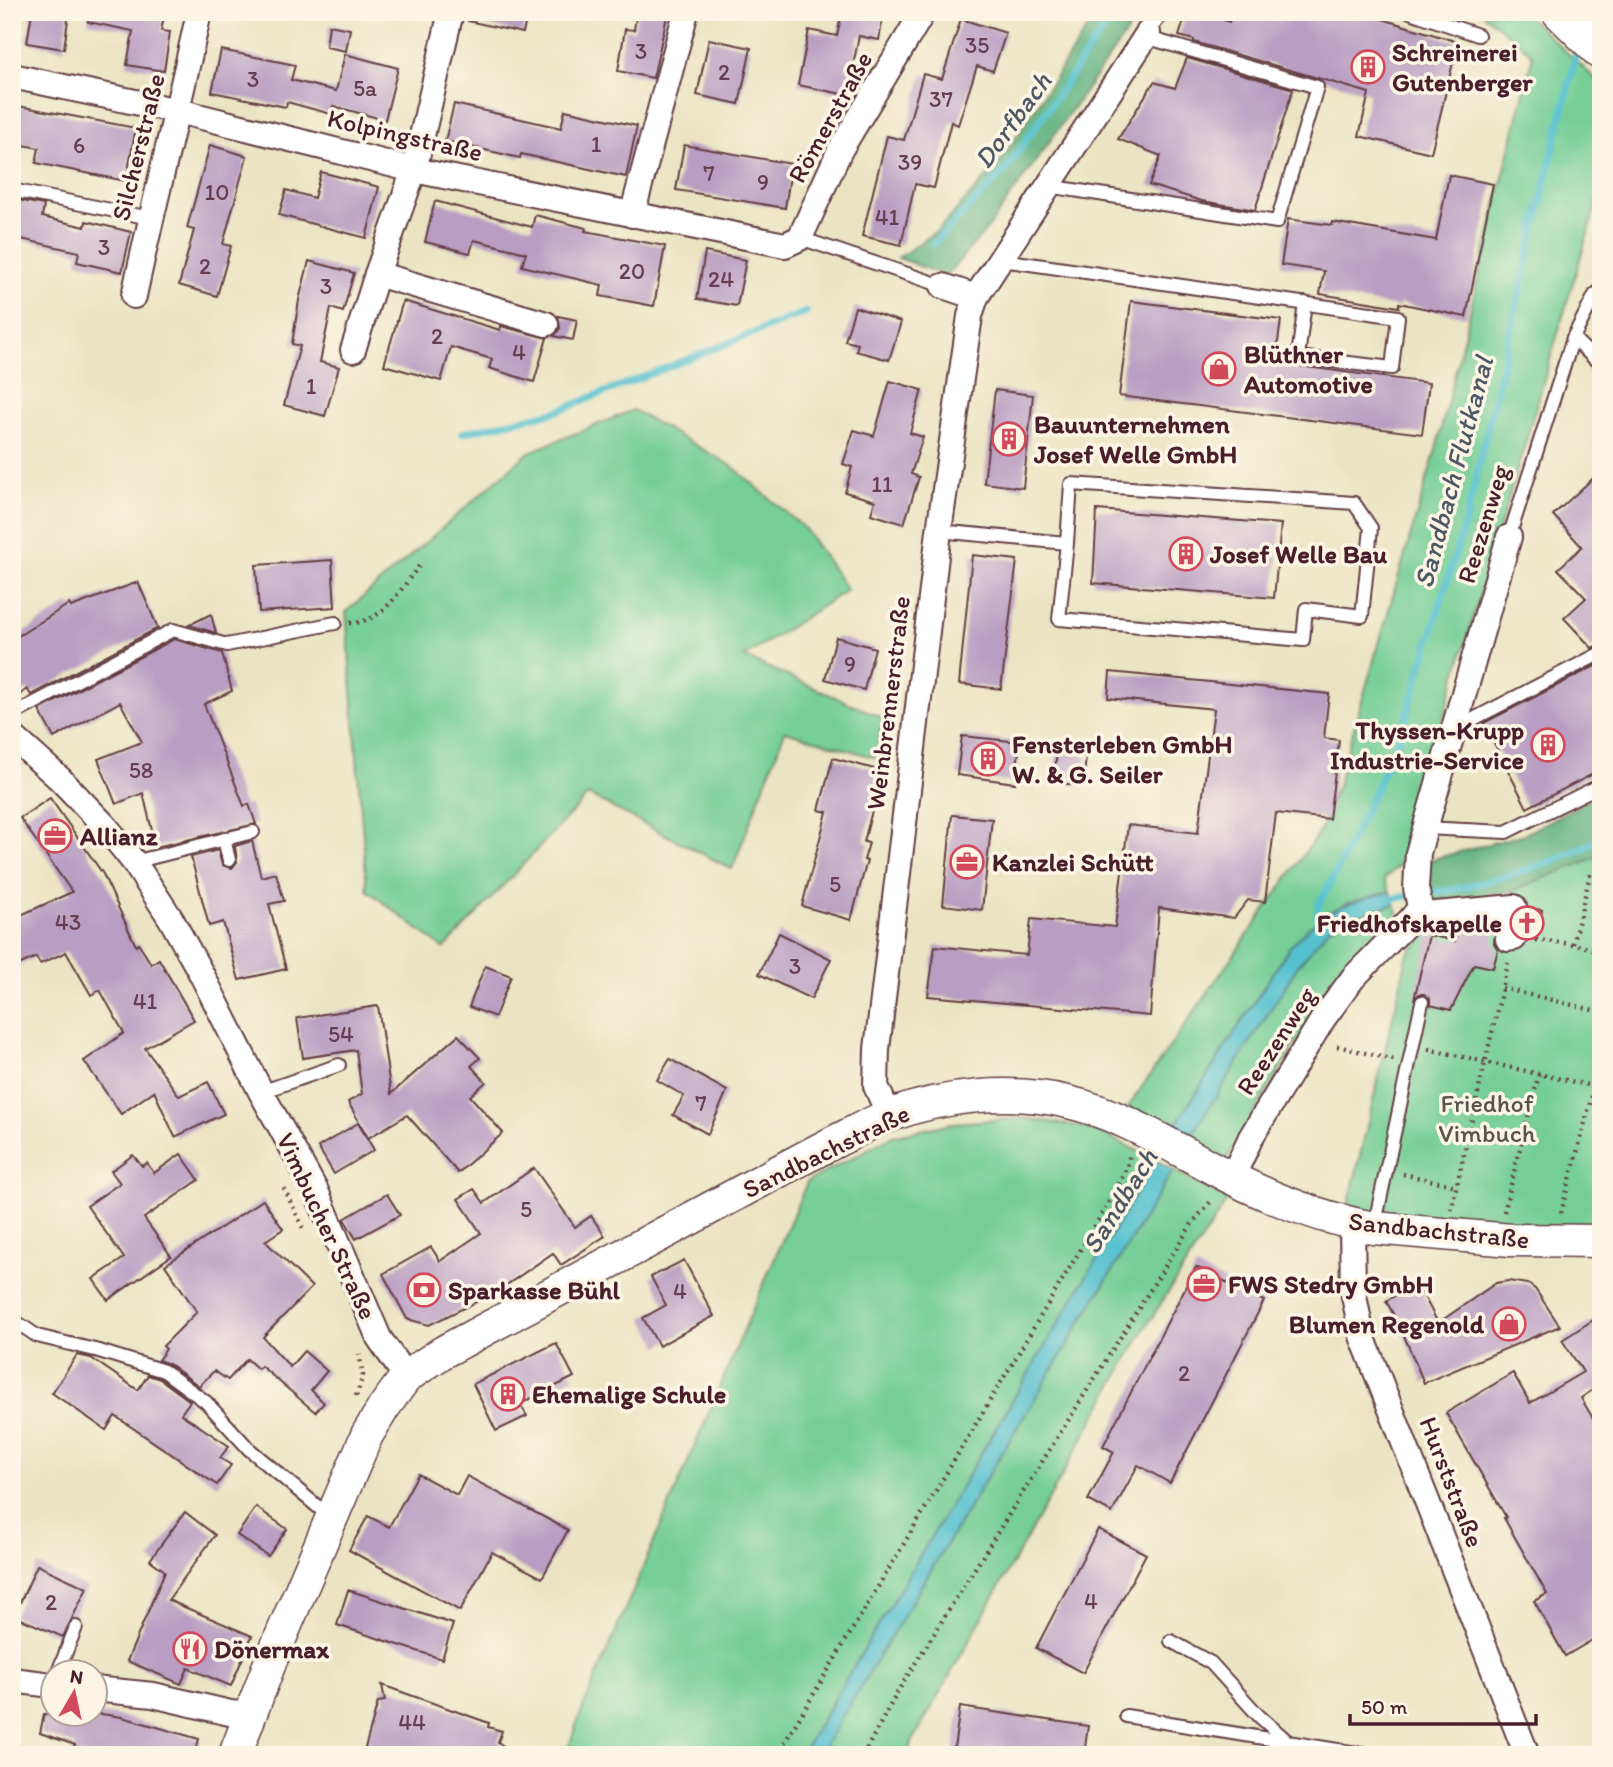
<svg xmlns="http://www.w3.org/2000/svg" width="1613" height="1767" font-family="Itim,sans-serif">
<rect width="100%" height="100%" fill="#fcf5e5"/>
<filter id="ink" filterUnits="userSpaceOnUse"><feTurbulence type="fractalNoise" baseFrequency=".0143" numOctaves="2"/><feDisplacementMap in="SourceGraphic" scale="14" xChannelSelector="R" yChannelSelector="G"/><feConvolveMatrix kernelMatrix="1 2 1 2 8 2 1 2 1" color-interpolation-filters="sRGB"/></filter>
<filter id="wash" filterUnits="userSpaceOnUse"><feTurbulence type="fractalNoise" baseFrequency=".00686" numOctaves="4" result="noise"/><feDisplacementMap in="SourceGraphic" scale="28" xChannelSelector="R" yChannelSelector="G"/><feGaussianBlur stdDeviation="1.57" result="paint"/><feColorMatrix in="noise" values="0 0 0 0 0 0 0 0 0 0 0 0 0 0 0 0 0 1.4 0 .05"/><feComposite in="paint" operator="in"/></filter>
<g filter="url(#wash)">
<rect width="100%" height="100%" fill="#ebe4c3"/>
<!-- green -->
<g fill="#74ce96" stroke="#5f7660" stroke-width="2">
<path d="M1481 12H1523L1601 84V189L1406 842 1401 863 1384 879 1390 892 1348 903 1327 913 1289 948 1173 1129 1128 1107 1320 831 1337 786 1437 446 1533 55Z"/>
<path d="M633 410 732 466 805 529 847 590 744 657 883 718 876 758 785 731 732 869 588 795 444 949 367 890 346 612 529 452Z"/>
<path d="M1601 855V1231L1491 1234 1347 1211 1408 953 1432 927 1467 913 1507 918 1512 891Z"/>
<path d="M1395 904 1398 912 1360 953 1292 1049 1226 1160 1190 1138 1299 964 1328 929 1350 917Z"/>
<path d="M1024 1118 1083 1127 1111 1138 1156 1160 801 1755H566L578 1720 807 1182 892 1136 953 1123Z"/>
<path d="M1173 1170 1228 1199 1142 1333 905 1755H819Z"/>
</g>
<!-- forest -->
<g fill="#5fb17f" stroke="#546855" stroke-width="2">
<path d="M1098 12H1141L989 227 946 276 898 258 938 230 997 166Z"/>
<path d="M1601 793V855L1512 891 1427 904 1423 862 1525 834Z"/>
</g>
<!-- water -->
<g fill="#55c1cf" stroke="#50707d" stroke-width="2">
<path d="M1390 892 1395 904 1350 917 1328 929 1299 964 1190 1138 1173 1129 1289 948C1321 910 1343 904 1390 892Z"/>
<path d="M1156 1160 1173 1170 819 1755H801Z"/>
</g>
<g fill="none" stroke-linecap="round" stroke-linejoin="round">
<!-- stream -->
<g stroke="#55c1cf" stroke-width="7">
<path d="M933 244 1005 171 1115 12"/>
<path d="M462 433 555 412 806 312"/>
<path d="M1384 901C1410 894 1437 893 1464 887 1512 877 1557 861 1601 839"/>
<path d="M1318 927V906L1339 867 1402 732 1467 515 1578 46"/>
</g>
</g>
<g id="blocks">
<!-- building -->
<g fill="#b99dc2">
<path d="M32 12H69L64 49 27 43Z"/>
<path d="M89 12H165L161 31 170 32 164 71 127 65 133 31 88 22Z"/>
<path d="M469 12H528L523 33 468 21Z"/>
<path d="M637 12H668L653 78 618 71 625 29 634 30Z"/>
<path d="M842 12H884L879 40 859 36 847 95 798 85 809 30 837 36Z"/>
<path d="M1187 12H1203L1229 22 1232 12H1359L1458 42 1431 153 1359 136 1369 93 1194 42V40L1179 36Z"/>
<path d="M961 19 1006 33 993 71 977 66 958 125 951 122 934 188 915 184 901 245 862 236 887 136 904 140 923 74 942 79Z"/>
<path d="M329 25 350 29 346 51 326 47Z"/>
<path d="M709 39 751 48 739 104 697 95Z"/>
<path d="M221 50 295 65 291 80 336 91 345 54 398 68 385 120 333 106 331 114 287 102 286 107 212 92Z"/>
<path d="M1187 58 1293 89 1255 210 1202 201 1149 185 1161 156 1118 139 1154 82 1175 88Z"/>
<path d="M454 104 561 128 565 110 637 126 626 177 521 154 520 158 445 141Z"/>
<path d="M18 106 136 128 126 181 36 163 39 148 12 143Z"/>
<path d="M210 145 247 156 223 244 231 246 217 296 179 285 194 230 187 228Z"/>
<path d="M684 145 792 164 785 208 676 190Z"/>
<path d="M321 172 379 187 366 238 279 215 286 190 314 198Z"/>
<path d="M1449 175 1493 184 1466 317 1399 303V307L1320 294 1324 271 1281 265 1288 219 1332 225V222L1436 240Z"/>
<path d="M12 199 44 205 42 217 85 227 86 221 131 232 122 272 77 262 79 252 12 237Z"/>
<path d="M435 201 532 227 535 215 586 228 585 231 665 246 654 306 600 296 602 285 522 266 526 253 474 240 470 253 425 242Z"/>
<path d="M705 252 746 260 737 306 697 299Z"/>
<path d="M309 261 354 273 343 312 331 308 320 362 339 367 325 416 284 405 300 346 292 344 299 300Z"/>
<path d="M403 301 500 330 501 326 547 338 534 382 489 368 492 359 451 347 441 381 384 365Z"/>
<path d="M1131 301 1281 320 1275 363 1429 383 1422 434 1119 396Z"/>
<path d="M855 307 901 322 889 360 856 351 858 344 845 341Z"/>
<path d="M558 316 577 320 573 340 554 336 560 328Z"/>
<path d="M890 381 922 390 910 433 923 437 911 474 919 477 904 524 871 514 875 501 845 492 852 467 843 464 854 430 874 436Z"/>
<path d="M995 390 1033 395 1023 488 984 483Z"/>
<path d="M1601 471V644L1592 648 1564 618 1586 598 1558 569 1582 547 1553 515Z"/>
<path d="M1097 510 1281 524 1274 598 1093 583Z"/>
<path d="M972 555 1017 560 1001 689 959 684Z"/>
<path d="M332 560 335 607 259 612 256 565Z"/>
<path d="M138 582 158 628 31 695 27 689 12 701V640L69 604 71 607Z"/>
<path d="M211 614 216 633 189 625Z"/>
<path d="M836 637 875 648 864 690 825 679Z"/>
<path d="M174 639 222 653 232 691 204 704 244 806 249 804 256 824 156 847 143 793 116 804 98 759 142 742 120 702 54 738 39 710Z"/>
<path d="M1601 663V770L1527 808 1484 723Z"/>
<path d="M1110 672 1329 694 1324 738 1339 740 1329 819 1276 813 1265 902 1248 900 1234 918 1159 908 1150 1016 928 996 935 946 1027 955 1031 919 1115 927 1128 825 1198 833 1214 709 1108 698Z"/>
<path d="M962 736 1020 742 1015 783 957 775Z"/>
<path d="M1057 752 1086 756 1083 786 1053 782Z"/>
<path d="M833 758 882 771 864 842 869 843 864 860 867 861 851 920 802 906 827 812 819 810Z"/>
<path d="M50 798 103 874 136 946 139 944 151 964 159 959 194 1020 145 1048 179 1096 208 1082 224 1114 175 1137 154 1091 121 1114 84 1061 124 1033 100 990 91 995 66 952 40 964 36 957 12 968V919L72 892 20 818Z"/>
<path d="M952 815 992 819 982 910 943 905Z"/>
<path d="M252 841 261 877 276 873 284 901 269 904 286 969 239 980 223 922 209 926 191 857 218 850 222 865 232 868 237 862 235 846Z"/>
<path d="M1529 908 1542 910 1536 940 1528 938 1525 928Z"/>
<path d="M1496 924 1494 943 1498 950 1493 968 1474 964 1451 1010 1430 1005V999L1424 994H1419L1414 1000 1429 935 1455 941 1459 927Z"/>
<path d="M779 933 831 959 811 999 759 974Z"/>
<path d="M485 966 511 976 495 1017 469 1007Z"/>
<path d="M378 1006 391 1094 458 1035 480 1058 471 1066 486 1082 470 1096 503 1133 458 1173 407 1115 368 1138 348 1102 362 1094 356 1050 303 1058 297 1018Z"/>
<path d="M670 1059 727 1091 708 1134 673 1115 684 1096 657 1080Z"/>
<path d="M358 1123 374 1150 334 1174 318 1147Z"/>
<path d="M181 1154 199 1180 144 1218 171 1256 108 1300 93 1279 124 1258 87 1206 120 1183 111 1171 133 1155 142 1166 147 1163 154 1173Z"/>
<path d="M534 1168 575 1227 591 1216 605 1236 561 1265 553 1253 495 1293 429 1325 407 1319 383 1274 431 1247 440 1261 481 1233 458 1199 474 1189 484 1203Z"/>
<path d="M387 1194 400 1215 356 1239 344 1219Z"/>
<path d="M263 1200 283 1229 265 1241 312 1287 263 1337 290 1367 304 1351 327 1371 311 1390 324 1403 315 1412 261 1366 258 1369 247 1359 228 1380 214 1371 199 1386 169 1364 158 1360 166 1349 163 1346 197 1312 165 1265Z"/>
<path d="M684 1260 714 1316 659 1346 643 1318 666 1305 651 1277Z"/>
<path d="M1196 1267 1264 1301 1170 1483 1138 1465 1112 1513 1088 1500 1114 1452 1103 1446Z"/>
<path d="M1508 1281 1528 1284 1535 1289 1560 1326 1424 1383 1399 1324 1386 1301 1417 1283 1438 1323 1496 1283Z"/>
<path d="M1601 1315V1399L1594 1389 1581 1398 1601 1432V1635L1565 1656 1534 1601 1547 1594 1504 1518 1506 1517 1446 1413 1513 1373 1530 1403 1583 1372 1562 1340Z"/>
<path d="M556 1343 574 1377 520 1404 527 1416 496 1431 473 1384Z"/>
<path d="M77 1355 91 1358 138 1390 148 1375 160 1379 190 1401 181 1414 229 1446 220 1458 231 1465 217 1485 115 1416 106 1430 52 1393Z"/>
<path d="M418 1474 457 1495 467 1476 568 1530 542 1578 492 1552 460 1611 349 1550 368 1516 389 1527Z"/>
<path d="M256 1507 287 1529 268 1556 237 1535Z"/>
<path d="M185 1512 215 1535 168 1600 252 1636 231 1686 188 1668 181 1684 127 1661 165 1571 150 1560Z"/>
<path d="M1098 1529 1146 1554 1083 1673 1036 1648Z"/>
<path d="M37 1565 87 1588 63 1637 14 1616Z"/>
<path d="M348 1590 453 1624 442 1659 337 1625Z"/>
<path d="M382 1685 489 1723 488 1727 502 1731 498 1742 516 1755H363L378 1702 385 1701Z"/>
<path d="M960 1707 1088 1726 1084 1755H953Z"/>
<path d="M94 1713 122 1717 199 1739 195 1755H72L75 1745 40 1733 44 1714H94Z"/>
</g>
</g>
</g>
<g filter="url(#ink)">
<use href="#blocks" fill-opacity="0" stroke="#623d42" stroke-width="2"/>
<g fill="none" stroke-linecap="round" stroke-linejoin="round">
<defs>
<g id="service">
<path d="M1410 12 1478 35"/>
<path d="M1148 33 1163 12"/>
<path d="M1048 186 1277 222 1317 87 1145 37"/>
<path d="M12 190 150 218"/>
<path d="M800 238 943 286"/>
<path d="M1000 260 1016 262 1398 317 1392 368 1298 357 1305 303"/>
<path d="M1573 338 1601 365"/>
<path d="M939 531 1067 543 1071 484 1354 503 1371 528 1362 616 1306 609 1303 640 1059 619 1067 543"/>
<path d="M1509 537 1573 338 1595 295 1601 290"/>
<path d="M12 715 173 630 227 645 335 623"/>
<path d="M1456 728 1601 653"/>
<path d="M1424 828 1506 832 1601 785"/>
<path d="M224 839 229 860"/>
<path d="M134 862 253 832"/>
<path d="M261 1092 339 1065"/>
<path d="M1374 1228 1422 1002"/>
<path d="M12 1319 37 1336 99 1351 164 1371 206 1402 249 1449 330 1517"/>
<path d="M1171 1641 1211 1663 1259 1716 1286 1740"/>
<path d="M58 1672 76 1627"/>
<path d="M1126 1716 1369 1755"/>
</g>
<g id="minor">
<path d="M12 76 178 111 414 170 785 245 800 238 840 150 923 12"/>
<path d="M632 215 686 12"/>
<path d="M377 274 546 324"/>
<path d="M943 286 976 297"/>
<path d="M134 296C154 201 179 107 199 12"/>
<path d="M353 350 377 274 414 170 451 12"/>
<path d="M12 736 60 779 106 827 134 862 171 919 202 975 261 1092 316 1191 379 1338 406 1377"/>
<path d="M1414 916 1420 907 1416 888 1418 853 1509 537"/>
<path d="M889 1115 876 1086 877 1049 939 531 970 316 976 297 1148 33"/>
<path d="M1232 1178 1251 1137 1323 1019 1353 978 1414 916 1514 907 1508 939 1514 938"/>
<path d="M1352 1224 1353 1291 1362 1336 1527 1755"/>
<path d="M12 1680 52 1685"/>
<path d="M94 1689 153 1695 230 1713 251 1715"/>
</g>
<path id="tertiary" d="M235 1755 271 1660 367 1435 384 1407 406 1377 443 1352C539 1300 635 1248 731 1197 770 1176 808 1155 848 1135 862 1128 876 1120 891 1115 945 1095 1011 1089 1068 1102 1119 1114 1161 1140 1207 1165 1259 1194 1315 1217 1374 1228L1511 1240 1601 1241"/>
<path id="secondary" d="M1560 12 1601 52"/>
</defs>
<!-- service casing -->
<use href="#service" stroke="#623d42" stroke-width="16"/>
<!-- minor casing -->
<use href="#minor" stroke="#623d42" stroke-width="28"/>
<!-- tertiary casing -->
<use href="#tertiary" stroke="#623d42" stroke-width="35"/>
<!-- secondary casing -->
<use href="#secondary" stroke="#623d42" stroke-width="38"/>
<!-- path -->
<g stroke="#623d42" stroke-width="4.5" stroke-dasharray="2 5" stroke-linecap="butt">
<path d="M350 623C383 623 400 590 419 566"/>
<path d="M1536 940 1573 944 1601 951"/>
<path d="M1573 944 1591 871"/>
<path d="M1502 988 1601 1012"/>
<path d="M1337 1046 1394 1060"/>
<path d="M1428 1049 1601 1088"/>
<path d="M1403 1174 1456 1186"/>
<path d="M284 1188 303 1228"/>
<path d="M1451 1210 1508 963"/>
<path d="M1504 1212 1539 1074"/>
<path d="M1561 1213 1601 1062"/>
<path d="M356 1396 363 1376 359 1354"/>
<path d="M777 1755 1105 1209 1127 1168 1130 1153"/>
<path d="M863 1755 901 1686 1193 1222 1213 1199"/>
</g>
<!-- service -->
<use href="#service" stroke="#fff" stroke-width="12"/>
<!-- minor -->
<use href="#minor" stroke="#fff" stroke-width="24"/>
<!-- tertiary -->
<use href="#tertiary" stroke="#fff" stroke-width="32"/>
<!-- secondary -->
<use href="#secondary" stroke="#fff" stroke-width="35"/>
</g>
</g>
<!-- icons -->
<defs>
<symbol id="building-ring" viewBox="-11 -11 22 22"><circle r="9.5" fill="#fcf5e5" stroke="#d1495b" stroke-width="1.5"/><path d="M-4-6H4V6H1V3H-1V6H-4ZM-2.5-4.3h1.7v1.8h-1.7ZM.8-4.3h1.7v1.8H.8ZM-2.5-1h1.7V.8h-1.7ZM.8-1h1.7V.8H.8Z" fill="#d1495b"/></symbol>
<symbol id="shop-ring" viewBox="-11 -11 22 22"><circle r="9.5" fill="#fcf5e5" stroke="#d1495b" stroke-width="1.5"/><path d="M-5-2.5h2.3a2.7 3.5 0 0 1 5.4 0H5L5.5 6h-11ZM-1.5-2.5h3a1.5 2.3 0 0 0-3 0Z" fill="#d1495b"/></symbol>
<symbol id="office-ring" viewBox="-11 -11 22 22"><circle r="9.5" fill="#fcf5e5" stroke="#d1495b" stroke-width="1.5"/><path d="M-6-3h4V-5.5h4V-3h4V5H-6ZM-1-4.5V-3h2v-1.5ZM-6 0V1H6V0Z" fill="#d1495b"/></symbol>
<symbol id="church-ring" viewBox="-11 -11 22 22"><circle r="9.5" fill="#fcf5e5" stroke="#d1495b" stroke-width="1.5"/><path d="M-1.2-6h2.4v3.5h3.3v2.4h-3.3V6h-2.4V-.1h-3.3v-2.4h3.3Z" fill="#d1495b"/></symbol>
<symbol id="bank-ring" viewBox="-11 -11 22 22"><circle r="9.5" fill="#fcf5e5" stroke="#d1495b" stroke-width="1.5"/><path d="M-6-4H6V4H-6ZM0-2.3a2.3 2.3 0 1 0 0 4.6a2.3 2.3 0 1 0 0-4.6Z" fill="#d1495b"/></symbol>
<symbol id="restaurant-ring" viewBox="-11 -11 22 22"><circle r="9.5" fill="#fcf5e5" stroke="#d1495b" stroke-width="1.5"/><path d="M-5-6h1v4h1v-4h1v4h1v-4h1v5L-1.5 .5V6h-2V.5L-5-1ZM5-6V6H3V1.5H1.5Q1.5-4 5-6Z" fill="#d1495b"/></symbol>
</defs>
<g fill-rule="evenodd">
<use href="#building-ring" x="1349" y="48" width="38" height="38"/>
<use href="#shop-ring" x="1200" y="350" width="38" height="38"/>
<use href="#building-ring" x="990" y="420" width="38" height="38"/>
<use href="#building-ring" x="1167" y="535" width="38" height="38"/>
<use href="#building-ring" x="1529" y="726" width="38" height="38"/>
<use href="#building-ring" x="969" y="740" width="38" height="38"/>
<use href="#office-ring" x="36" y="817" width="38" height="38"/>
<use href="#office-ring" x="948" y="843" width="38" height="38"/>
<use href="#church-ring" x="1508" y="904" width="38" height="38"/>
<use href="#office-ring" x="1185" y="1265" width="38" height="38"/>
<use href="#bank-ring" x="405" y="1271" width="38" height="38"/>
<use href="#shop-ring" x="1490" y="1305" width="38" height="38"/>
<use href="#building-ring" x="489" y="1375" width="38" height="38"/>
<use href="#restaurant-ring" x="171" y="1630" width="38" height="38"/>
</g>
<g text-anchor="middle" stroke-width="7" stroke-linejoin="round" paint-order="stroke">
<!-- number labels -->
<g font-size="23" fill="#663e51">
<text x="977" y="53">35</text>
<text x="641" y="59">3</text>
<text x="724" y="80">2</text>
<text x="253" y="87">3</text>
<text x="365" y="96">5a</text>
<text x="941" y="107">37</text>
<text x="596" y="152">1</text>
<text x="79" y="153">6</text>
<text x="910" y="170">39</text>
<text x="709" y="181">7</text>
<text x="763" y="190">9</text>
<text x="217" y="200">10</text>
<text x="887" y="225">41</text>
<text x="104" y="255">3</text>
<text x="205" y="274">2</text>
<text x="632" y="279">20</text>
<text x="721" y="287">24</text>
<text x="326" y="294">3</text>
<text x="437" y="344">2</text>
<text x="519" y="360">4</text>
<text x="311" y="394">1</text>
<text x="882" y="492">11</text>
<text x="850" y="672">9</text>
<text x="141" y="778">58</text>
<text x="835" y="892">5</text>
<text x="68" y="930">43</text>
<text x="795" y="974">3</text>
<text x="145" y="1009">41</text>
<text x="341" y="1042">54</text>
<text x="701" y="1111">7</text>
<text x="526" y="1217">5</text>
<text x="680" y="1299">4</text>
<text x="1184" y="1381">2</text>
<text x="1091" y="1609">4</text>
<text x="51" y="1610">2</text>
<text x="412" y="1730">44</text>
</g>
<!-- poi labels -->
<g font-size="26" font-weight="bold" fill="#4a1f2b" stroke="#fcf5e5" text-anchor="start">
<text x="1392" y="61">Schreinerei<tspan x="1392" dy="30">Gutenberger</tspan></text>
<text x="1244" y="363">Blüthner<tspan x="1244" dy="30">Automotive</tspan></text>
<text x="1034" y="433">Bauunternehmen<tspan x="1034" dy="30">Josef Welle GmbH</tspan></text>
<text x="1210" y="563">Josef Welle Bau</text>
<text x="1524" y="739" text-anchor="end">Thyssen-Krupp<tspan x="1524" dy="30">Industrie-Service</tspan></text>
<text x="1012" y="753">Fensterleben GmbH<tspan x="1012" dy="30">W. &amp; G. Seiler</tspan></text>
<text x="80" y="845">Allianz</text>
<text x="992" y="871">Kanzlei Schütt</text>
<text x="1502" y="932" text-anchor="end">Friedhofskapelle</text>
<text x="1228" y="1293">FWS Stedry GmbH</text>
<text x="448" y="1299">Sparkasse Bühl</text>
<text x="1484" y="1333" text-anchor="end">Blumen Regenold</text>
<text x="532" y="1403">Ehemalige Schule</text>
<text x="214" y="1658">Dönermax</text>
</g>
<!-- street labels -->
<g font-size="26" fill="#4a1f2b" stroke="#fcf5e5">
<text transform="translate(830 117) rotate(-61)" y="9">Römerstraße</text>
<text transform="translate(405 135) rotate(13)" y="9">Kolpingstraße</text>
<text transform="translate(138 147) rotate(-76)" y="9">Silcherstraße</text>
<text transform="translate(1483 524) rotate(-73)" y="9">Reezenweg</text>
<text transform="translate(888 703) rotate(-83)" y="9">Weinbrennerstraße</text>
<text transform="translate(1276 1041) rotate(-57)" y="9">Reezenweg</text>
<text transform="translate(826 1151) rotate(-26)" y="9">Sandbachstraße</text>
<text transform="translate(327 1226) rotate(65)" y="9">Vimbucher Straße</text>
<text transform="translate(1439 1230) rotate(6)" y="9">Sandbachstraße</text>
<text transform="translate(1452 1482) rotate(69)" y="9">Hurststraße</text>
</g>
<!-- park labels -->
<g font-size="26" fill="#57544b" stroke="#fcf5e5">
<text x="1487" y="1112">Friedhof<tspan x="1487" dy="30">Vimbuch</tspan></text>
</g>
<!-- water labels -->
<g font-size="28" font-style="italic" fill="#4e5864" stroke="#fcf5e5">
<text transform="translate(1012 120) rotate(-54)" y="10">Dorfbach</text>
<text transform="translate(1453 472) rotate(-75)" y="10">Sandbach Flutkanal</text>
<text transform="translate(1119 1201) rotate(-58)" y="10">Sandbach</text>
</g>
</g>
<!-- margin -->
<rect width="1613" height="1767" fill="none" stroke="#fcf5e5" stroke-width="42"/>
<!-- north arrow -->
<g transform="translate(74 1693) rotate(9)"><circle r="33" fill="#fcf5e5" stroke="#b59f9b" stroke-width="2"/>
<path d="M0-5L12 26L0 18L-12 26Z" fill="#d1495b"/>
<text y="-10" font-size="19" font-weight="bold" text-anchor="middle" fill="#4a1f2b">N</text>
</g>
<!-- scale -->
<path d="M1350 1714v10h186v-10" fill="none" stroke="#4a1f2b" stroke-width="3.5"/>
<text x="1361" y="1714" font-size="21" fill="#4a1f2b" stroke="#fcf5e5" stroke-width="5" paint-order="stroke">50 m</text>
</svg>
